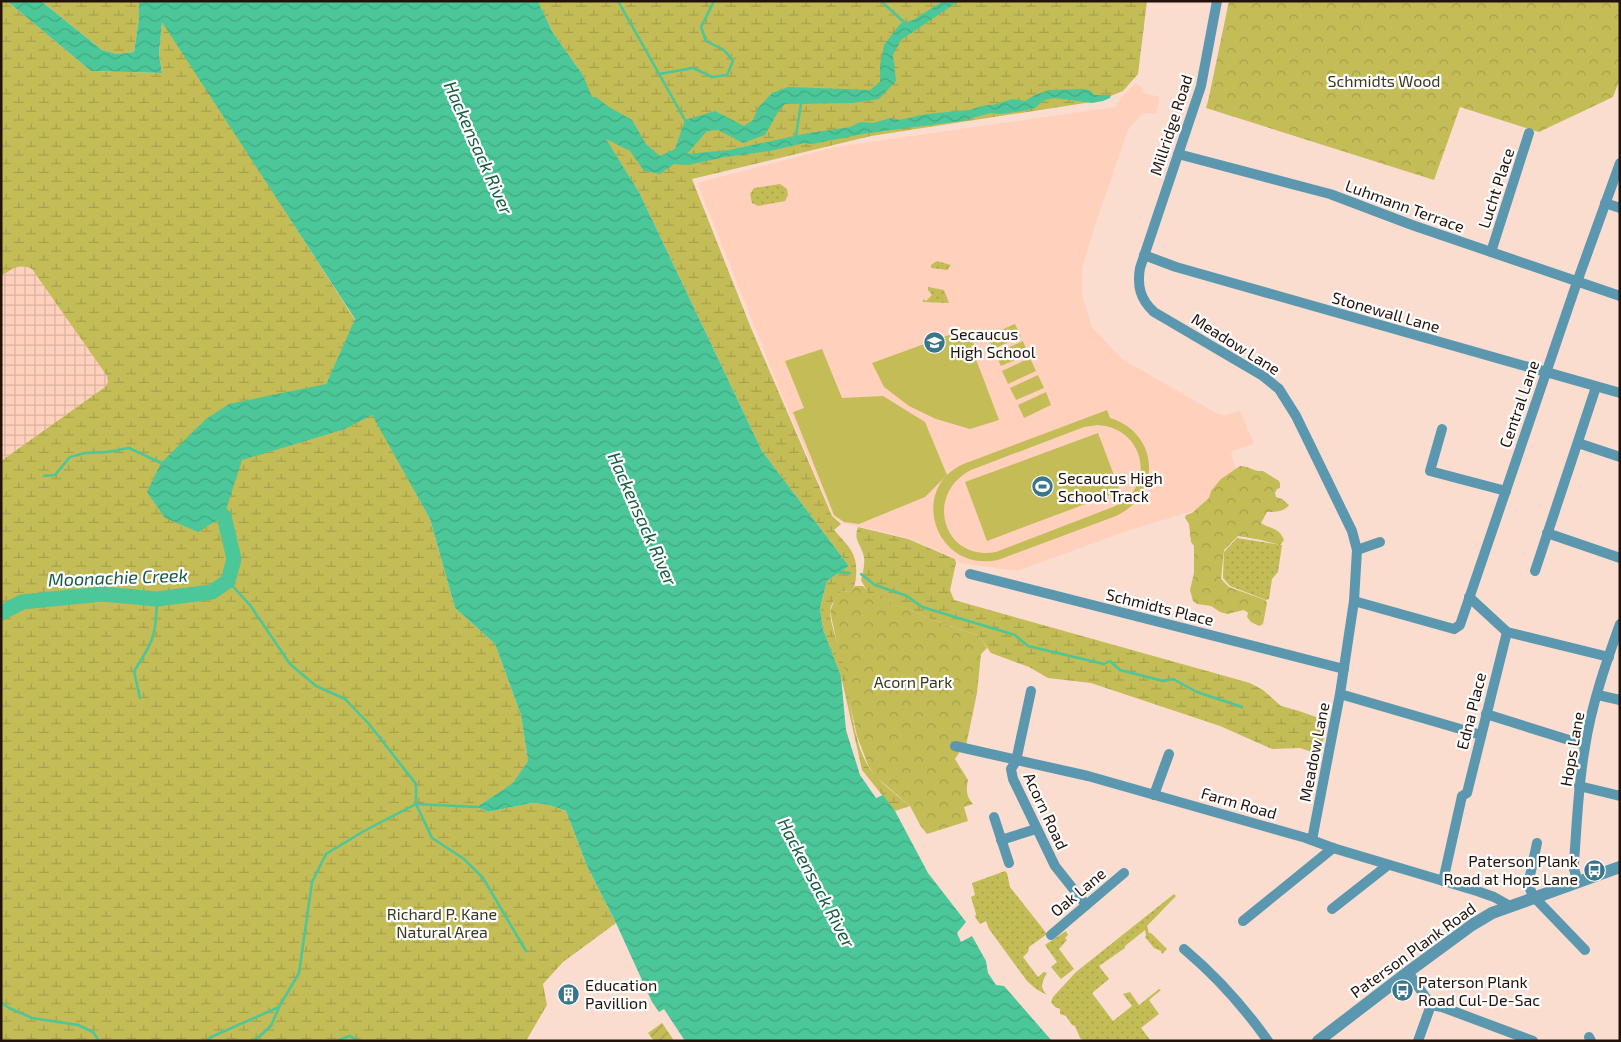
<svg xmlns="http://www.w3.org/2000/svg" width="1621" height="1042" font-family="'Exo 2',sans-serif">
<defs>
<pattern id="industrial-grid" width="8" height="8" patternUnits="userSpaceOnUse" patternTransform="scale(1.25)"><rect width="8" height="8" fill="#ffd1bd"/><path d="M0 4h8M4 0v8" fill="none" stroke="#dab2a1"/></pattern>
<pattern id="grass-dots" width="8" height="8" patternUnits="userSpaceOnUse" patternTransform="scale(1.25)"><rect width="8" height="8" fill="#c3bc57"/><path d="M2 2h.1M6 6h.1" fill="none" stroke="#a7a14a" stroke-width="1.8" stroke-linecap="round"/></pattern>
<pattern id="forest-crowns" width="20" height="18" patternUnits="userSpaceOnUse" patternTransform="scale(1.25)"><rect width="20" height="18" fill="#c3bc57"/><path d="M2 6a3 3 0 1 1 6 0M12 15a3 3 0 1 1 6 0" fill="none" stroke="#a7a14a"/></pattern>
<pattern id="wetland-marsh" width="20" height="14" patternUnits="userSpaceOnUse" patternTransform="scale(1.25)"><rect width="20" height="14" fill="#c3bc57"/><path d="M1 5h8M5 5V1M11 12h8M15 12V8" fill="none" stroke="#a7a14a"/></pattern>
<pattern id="garden-furrows" width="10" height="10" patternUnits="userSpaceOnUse" patternTransform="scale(1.25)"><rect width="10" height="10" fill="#c3bc57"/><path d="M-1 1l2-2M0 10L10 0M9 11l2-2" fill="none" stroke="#a7a14a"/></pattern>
<pattern id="water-waves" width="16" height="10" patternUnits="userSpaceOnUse" patternTransform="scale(1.25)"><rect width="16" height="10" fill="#4bc799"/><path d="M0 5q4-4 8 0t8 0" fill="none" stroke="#41aa82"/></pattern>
</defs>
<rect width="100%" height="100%" fill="#fbddd0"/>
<!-- built -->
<path fill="#ffd1bd" d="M1136 83 1141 87 1144 93 1160 97 1156 114 1143 113 1128 130 1093 231 1082 269V295L1092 327 1122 359 1218 414 1227 415 1240 411 1254 444 1230 452 1239 477 1209 506 1127 531 1017 571 960 563 955 558 908 538 858 526 845 524 840 521 833 516 781 393 697 183 835 147 1115 107 1125 93Z"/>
<!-- industrial -->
<path fill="url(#industrial-grid)" d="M24 266 32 269 107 376 108 382 105 387 1 461V276L15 267Z"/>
<!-- grass -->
<g fill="url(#grass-dots)">
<path d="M780 184 787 189 788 195 785 201 758 206 752 203 750 194 754 188Z"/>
<path d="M937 261 951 265 947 270 931 268V265Z"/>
<path d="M928 287 944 290 949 303 923 302V299L926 301 932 295 928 290Z"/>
<path d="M1237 538 1282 545 1278 572 1272 579 1269 599 1266 600 1230 586 1223 578 1224 552Z"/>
<path d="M1005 871 1007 873 1010 887 1047 934 1029 947 1028 952 1023 957 1038 977 1044 972 1047 973C1042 982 1039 987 1047 995L1036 989 1027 981 989 929 986 921 980 924 975 917 976 914 971 897 975 895 972 883Z"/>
<path d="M1174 894 1176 896 1147 926 1149 933H1151L1167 949 1162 954 1161 951 1154 948 1145 937 1146 935 1145 930 1125 946V948L1099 966 1109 979 1092 993 1113 1021 1132 1006 1123 994 1130 992 1139 1005 1159 989 1161 990 1149 1000 1159 1014 1141 1028 1151 1041H1084L1080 1038 1075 1026 1072 1025 1066 1016 1060 1014V1009L1055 1007 1051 1002 1053 997 1076 972Z"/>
<path d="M1066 931 1068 935 1065 938 1067 940 1059 949 1074 969 1061 979 1051 967 1057 962 1045 945Z"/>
</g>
<!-- forest -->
<g fill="url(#forest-crowns)">
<path d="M1229 1H1620V79L1613 97 1539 132 1460 107 1434 180 1206 108 1209 97Z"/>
<path d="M1240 466C1249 466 1254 472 1263 471L1279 481 1280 483V488L1277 489 1275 493 1276 497 1282 499 1289 505C1284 512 1275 512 1267 512L1261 523C1270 529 1279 527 1284 540L1280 545 1261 540 1238 536 1224 550 1221 579 1229 587 1265 600 1267 603 1263 624 1259 626 1251 622 1247 617 1248 613 1244 610 1227 614 1220 612 1211 606 1197 604 1193 601 1190 590 1194 573V546L1191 542 1189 524 1185 518 1186 515 1192 513 1209 498 1211 491 1221 479Z"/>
<path d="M855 586H863L869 593 928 618 979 636 987 648 981 654 977 693 966 746 961 745 959 753 955 759 968 780C966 790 966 796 973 804L964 807 968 821 927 834 920 825 910 806 875 776 868 765 857 736 830 611 835 599 842 591 851 592Z"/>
</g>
<!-- wetland -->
<g fill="url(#wetland-marsh)">
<path d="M1 1H7L91 71 162 73 159 54 162 21 156 1 287 214 355 320 326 384 372 414 430 519 455 608 495 644 521 715 528 761 514 783 477 807 488 812 532 803 549 805 566 811 587 866 616 923 563 962 543 984 547 1005 526 1041H1V461L105 387 108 382 107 376 32 269C18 263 13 269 1 276Z"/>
<path d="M41 1H139V18L134 52 117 54 102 50Z"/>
<path d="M538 1H1147L1138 74 1123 91 1098 101 871 136 692 179 751 328 832 516 841 524 834 530C849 547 858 553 856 577 855 584 855 586 851 592L842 591C838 596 831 603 830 610 829 620 840 651 843 662 851 696 851 736 868 766 878 782 896 794 910 806L895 811 862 770 841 676 823 629 820 608 827 581 849 566 762 451 639 192 605 138 583 75 553 33Z"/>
<path d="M858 527 908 539 955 559 956 563 950 590 954 600 1250 683 1263 690 1281 706 1299 711 1316 717 1323 722C1325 732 1324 746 1318 754L1300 748 1272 749 1220 726 1091 683 1048 678 1029 667 991 653 979 636 928 618 868 593 861 580C863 572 865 565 864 557 861 543 853 541 858 527Z"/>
</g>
<!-- garden -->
<path fill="url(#garden-furrows)" d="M662 1023 673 1039 670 1041H654L648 1033Z"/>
<!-- pitch -->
<g fill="#c3bc57" fill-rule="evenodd">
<path d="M1015 324 1021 337 993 349 987 336Z"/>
<path d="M960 331 971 335 974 345 971 346 999 420 970 429 936 419 909 406 884 387 872 363Z"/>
<path d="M1023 341 1028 354 1001 366 995 353Z"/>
<path d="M822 349 842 398 883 396 925 422 947 475 925 497 859 524 844 522 834 515 793 412 804 408 785 361Z"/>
<path d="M1030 358 1036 371 1008 384 1002 371Z"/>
<path d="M1038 375 1044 388 1016 400 1010 388Z"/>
<path d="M1046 392 1051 405 1024 418 1018 405Z"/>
<path d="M1107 410 1110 418C1159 433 1163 494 1116 516L998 560C934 573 907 486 966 463ZM1097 425C1145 427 1158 488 1113 507L996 552C944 562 923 495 971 470L1084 427Z"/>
<path d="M1098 433 1120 491 987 541 965 482Z"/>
</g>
<!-- water -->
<path fill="url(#water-waves)" d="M7 1H41L102 50 117 54 134 52 139 18V1H538L553 33 583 75 592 97H596L609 107 632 120 646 144 660 156 675 149 685 120 715 111 744 126 753 120 758 108 772 93 788 87 870 90 880 82V65L884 45 900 24 913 20 943 1H959L901 40 893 55 896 81 879 99 853 103 785 104 778 112 765 135 743 143 718 130 707 131 687 154 729 150 809 133 850 127 861 122 873 123 891 118 899 120 927 114 969 110 986 105H993L1012 99 1025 101 1035 95 1049 90 1085 89 1091 91 1094 95H1111L1110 98 1103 101 1092 103 1055 98 1044 100 1035 108 1023 111 1000 114 990 113 962 121 868 133 812 144 804 143 770 151 725 157 688 165 674 164 660 174 644 171 630 151 606 139 639 192 762 451 849 566 827 581 820 608 823 629 841 676 846 730 860 775 876 798 883 795 895 811 928 873 966 922 957 933 961 942 972 936 986 961 988 973 996 985 1004 986 1052 1041H685L664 1009 659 1012 652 1002 616 923 587 866 566 811 549 805 532 803 488 812 477 807 513 783 528 761 521 715 495 644 455 608 430 519 372 415 345 429 242 460 224 516 198 532 165 518 147 492 161 463 206 419 229 404 326 384 355 319 162 22 159 54 162 73 91 71Z"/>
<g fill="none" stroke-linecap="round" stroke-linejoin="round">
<!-- stream -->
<g stroke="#4bc799" stroke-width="2.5">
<path d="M618 1 685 120"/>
<path d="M881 1 905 23"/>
<path d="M659 74 693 68 712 77 727 75 733 61 724 50 706 41 701 27 714 1"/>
<path d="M796 136 801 103"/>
<path d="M44 476 55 475 70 457 85 453 107 452 129 448 161 463"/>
<path d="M838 572 850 573"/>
<path d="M861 574 875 585 907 596 922 607 1015 635 1028 646 1104 664 1110 661 1120 670 1163 681 1173 679 1197 692 1242 707"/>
<path d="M228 581 250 605 290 664 316 686 345 699 369 724 416 784V804L432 838 464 859 483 878 526 951"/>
<path d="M140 698 134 671C154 641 156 635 157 599"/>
<path d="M1 1002 9 1008 32 1018 78 1025 93 1032 99 1041"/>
<path d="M207 1041 211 1037 279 1007 299 973 312 882 326 854 364 831 416 804 477 807"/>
<path d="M254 1041 271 1026 279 1007"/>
<path d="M336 1041 350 1036 359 1041"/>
</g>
<!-- river -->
<path stroke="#4bc799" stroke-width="15" d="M1 613 22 602 102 594 157 599 212 592 228 581 234 559 224 516"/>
<!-- minor -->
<g stroke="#5b98b0" stroke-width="10">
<path d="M1217 1 1201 86 1140 268C1137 286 1140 299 1154 312L1263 376 1279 389 1296 416 1352 531 1357 550 1354 601 1340 694 1312 840"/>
<path d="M1178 154 1330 194 1412 225 1620 296"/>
<path d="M1605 203 1620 208"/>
<path d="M1491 252 1529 133"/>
<path d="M1144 255 1176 267 1620 393"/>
<path d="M1442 429 1430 471 1506 491"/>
<path d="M1578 443 1620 457"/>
<path d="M1547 533 1620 558"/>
<path d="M1357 550 1380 542"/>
<path d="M1535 571 1596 387"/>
<path d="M970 574 1344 669"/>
<path d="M1469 597 1507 632 1609 657"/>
<path d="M1354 601 1454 629 1460 625 1577 282 1620 163"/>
<path d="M1031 691 1016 761 1011 769 1013 779 1055 866 1086 905"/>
<path d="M1340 694 1481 735"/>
<path d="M1598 695 1620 700"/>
<path d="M1486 714 1585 745"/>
<path d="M955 746 1088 776 1306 838 1333 848 1477 891 1494 897 1510 906"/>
<path d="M1579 786 1620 796"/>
<path d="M1154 795 1169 754"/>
<path d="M994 817 1009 863"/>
<path d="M1001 840 1036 829"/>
<path d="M1537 843 1528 885 1534 897 1585 950"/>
<path d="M1443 881 1462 796 1467 793 1507 632"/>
<path d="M1578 882 1574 869V862C1577 824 1578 785 1585 747 1591 706 1606 663 1620 624"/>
<path d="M1332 909 1388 865"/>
<path d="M1243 921 1333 848"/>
<path d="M1051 935 1124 873"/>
<path d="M1184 949C1216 976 1244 1007 1268 1041"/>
<path d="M1408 972 1431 1005 1442 1007 1533 1041"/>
<path d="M1589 1037 1591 1041"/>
<path d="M1418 1041 1431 1005"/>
</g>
<!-- tertiary -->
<path stroke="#5b98b0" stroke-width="12" d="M1318 1041 1408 972 1472 925 1492 913 1620 867"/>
</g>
<!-- icons -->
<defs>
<symbol id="school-disc" viewBox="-11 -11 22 22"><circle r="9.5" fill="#39768c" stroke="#fff"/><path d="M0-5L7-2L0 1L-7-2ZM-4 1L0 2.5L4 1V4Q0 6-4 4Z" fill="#fff"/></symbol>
<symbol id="stadium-disc" viewBox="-11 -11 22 22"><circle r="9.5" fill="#39768c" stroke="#fff"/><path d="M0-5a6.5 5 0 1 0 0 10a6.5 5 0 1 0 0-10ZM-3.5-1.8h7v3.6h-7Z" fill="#fff"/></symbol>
<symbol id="bus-disc" viewBox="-11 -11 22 22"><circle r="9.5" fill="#39768c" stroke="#fff"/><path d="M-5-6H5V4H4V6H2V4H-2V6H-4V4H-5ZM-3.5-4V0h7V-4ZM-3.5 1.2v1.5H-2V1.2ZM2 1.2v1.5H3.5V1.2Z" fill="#fff"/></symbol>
<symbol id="building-disc" viewBox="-11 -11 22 22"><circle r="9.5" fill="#39768c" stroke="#fff"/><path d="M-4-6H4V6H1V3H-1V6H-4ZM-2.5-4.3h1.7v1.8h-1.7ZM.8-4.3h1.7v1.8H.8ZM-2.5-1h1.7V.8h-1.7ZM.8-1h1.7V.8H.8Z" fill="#fff"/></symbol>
</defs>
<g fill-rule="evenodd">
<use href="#school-disc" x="922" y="330" width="25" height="25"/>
<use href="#stadium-disc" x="1030" y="474" width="25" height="25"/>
<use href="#bus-disc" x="1582" y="858" width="25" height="25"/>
<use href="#bus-disc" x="1390" y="978" width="25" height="25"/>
<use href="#building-disc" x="556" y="982" width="25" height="25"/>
</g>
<g text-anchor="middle" stroke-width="4.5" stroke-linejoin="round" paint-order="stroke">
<!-- park labels -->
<g font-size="16" fill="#3a3821" stroke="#fff">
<text x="1384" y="87">Schmidts Wood</text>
<text x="913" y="688">Acorn Park</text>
<text x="442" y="920">Richard P. Kane<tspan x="442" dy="18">Natural Area</tspan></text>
</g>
<!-- street labels -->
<g font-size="16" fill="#23120a" stroke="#fff">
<text transform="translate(1171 125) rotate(-72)" y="6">Millridge Road</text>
<text transform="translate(1496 188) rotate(-72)" y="6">Lucht Place</text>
<text transform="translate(1405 206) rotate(20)" y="6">Luhmann Terrace</text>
<text transform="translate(1386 312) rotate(16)" y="6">Stonewall Lane</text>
<text transform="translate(1236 344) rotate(32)" y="6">Meadow Lane</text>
<text transform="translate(1519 404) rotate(-71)" y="6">Central Lane</text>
<text transform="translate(1160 607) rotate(14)" y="6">Schmidts Place</text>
<text transform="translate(1471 711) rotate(-76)" y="6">Edna Place</text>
<text transform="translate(1572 749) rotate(-80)" y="6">Hops Lane</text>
<text transform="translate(1314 752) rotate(-79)" y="6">Meadow Lane</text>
<text transform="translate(1239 803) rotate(16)" y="6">Farm Road</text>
<text transform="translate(1046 811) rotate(65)" y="6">Acorn Road</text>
<text transform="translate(1078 892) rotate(-40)" y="6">Oak Lane</text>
<text transform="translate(1413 950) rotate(-36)" y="6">Paterson Plank Road</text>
</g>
<!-- poi labels -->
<g font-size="16" fill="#23120a" stroke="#fff" text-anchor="start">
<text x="950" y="340">Secaucus<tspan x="950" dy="18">High School</tspan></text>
<text x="1058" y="484">Secaucus High<tspan x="1058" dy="18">School Track</tspan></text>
<text x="1578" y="867" text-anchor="end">Paterson Plank<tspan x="1578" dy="18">Road at Hops Lane</tspan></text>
<text x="1418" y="988">Paterson Plank<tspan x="1418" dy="18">Road Cul-De-Sac</tspan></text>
<text x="585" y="991">Education<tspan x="585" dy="18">Pavillion</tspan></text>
</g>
<!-- water labels -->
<g font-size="18" font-style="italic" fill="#175a42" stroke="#fff">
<text transform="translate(478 148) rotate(66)" y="6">Hackensack River</text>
<text transform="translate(642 519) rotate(66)" y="6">Hackensack River</text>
<text transform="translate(118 578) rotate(-2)" y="6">Moonachie Creek</text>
<text transform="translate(816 883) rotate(62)" y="6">Hackensack River</text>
</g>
</g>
<!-- border -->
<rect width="1621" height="1042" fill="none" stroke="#23120a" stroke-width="5"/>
</svg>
